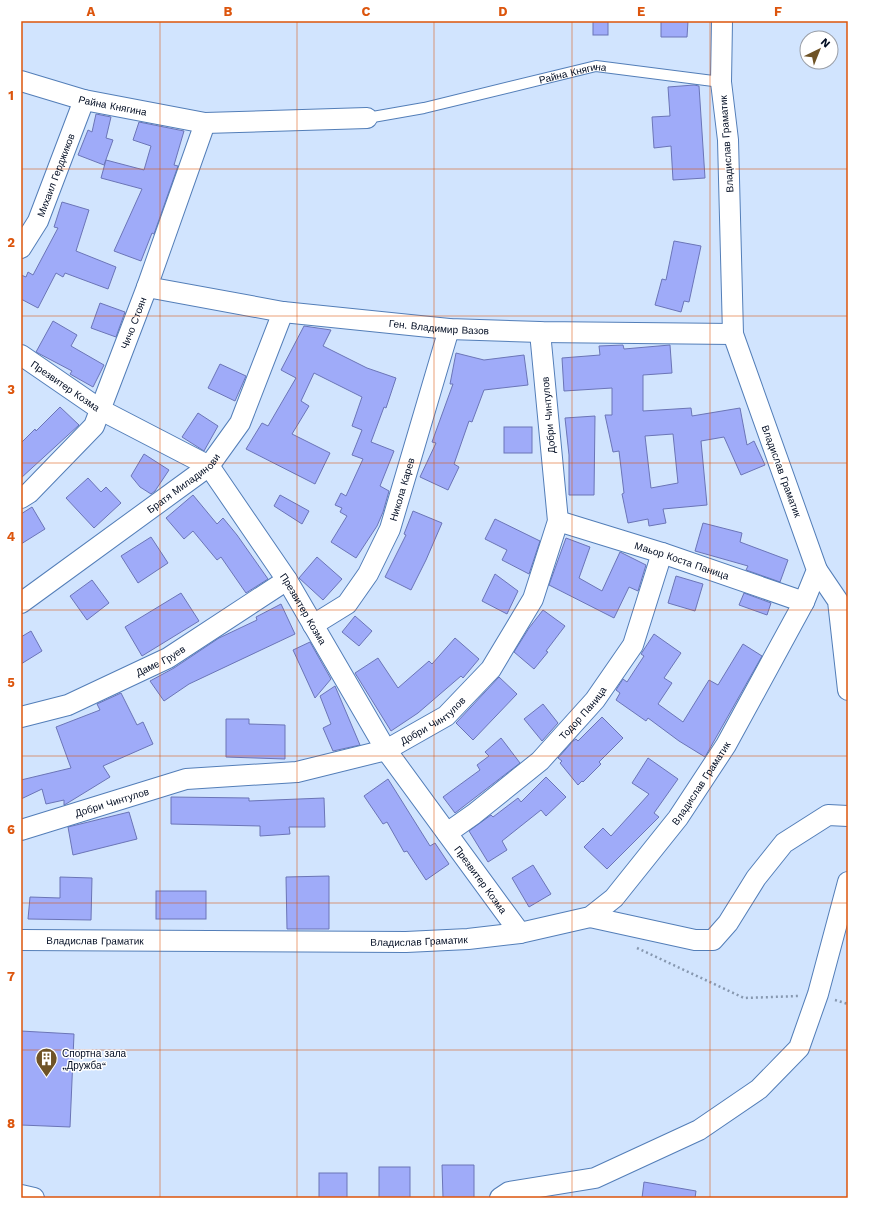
<svg xmlns="http://www.w3.org/2000/svg" width="869" height="1219" font-family="'Work Sans',sans-serif">
<rect width="100%" height="100%" fill="#d1e4fe"/>
<!-- building -->
<g fill="#9fabf9" stroke="#6b75b7" fill-rule="evenodd">
<rect x="593" y="21" width="15" height="14"/>
<path d="M661 21H688L687 37H661Z"/>
<path d="M694 85 699 86 705 178 673 180 671 146 654 148 652 117 670 116 668 87Z"/>
<path d="M96 114 111 117 106 138 113 140 104 165 78 155 88 130 92 132Z"/>
<path d="M139 122 184 131 174 165 178 166 154 234 152 233 141 261 114 251 142 189 101 178 106 160 144 170 151 146 133 140Z"/>
<path d="M62 202 89 210 76 251 116 267 108 289 65 273 63 277 56 273 38 308 21 299V275L26 277 28 272 33 275 58 228 54 227Z"/>
<path d="M674 241 701 246 689 302 684 301 681 312 655 305 662 279 666 280Z"/>
<path d="M100 303 125 312 116 337 91 328Z"/>
<path d="M53 321 77 335 71 346 104 365 93 387 70 374 72 371 36 352Z"/>
<path d="M304 326 331 330 323 346 367 368 396 378 386 408 384 407 371 442 394 451 380 486 389 491 383 512 377 526 356 558 331 542 347 516 340 512 342 508 335 505 341 493 346 496 363 459 352 455 362 430 352 426 362 397 314 373 301 401 309 406 292 434 330 453 315 484 246 449 262 423 268 426 296 378 281 370Z"/>
<path d="M623 345 624 349 670 345 672 373 643 375V411L691 408 692 416 740 408 747 445 754 441 765 465 741 475 724 437 701 441 707 505 663 509 666 523 649 526 648 519 628 523 622 494 624 493 619 451 613 452 605 415H612V388L564 391 562 358 600 355 599 346ZM673 434 678 483 651 488 645 436Z"/>
<path d="M456 353 484 360 524 355 528 385 484 390 472 422 469 421 454 464 459 467 448 490 420 477 436 443 432 442 453 384H450Z"/>
<path d="M220 364 246 376 235 401 208 388Z"/>
<path d="M60 407 79 425 21 478V443L35 429 36 431Z"/>
<path d="M198 413 218 426 204 451 182 437Z"/>
<path d="M595 416 594 495H569V455L565 418Z"/>
<rect x="504" y="427" width="28" height="26"/>
<path d="M144 454 169 470 155 491 151 494 140 487 131 476Z"/>
<path d="M88 478 101 492 106 487 121 503 94 528 66 498Z"/>
<path d="M193 495 217 524 223 518 237 535 268 579 246 593 221 557 217 560 193 531 184 539 166 518Z"/>
<path d="M280 495 309 511 302 524 274 506Z"/>
<path d="M32 507 45 529 21 544V514Z"/>
<path d="M413 511 442 523 426 560 411 590 385 577 406 535 404 534Z"/>
<path d="M495 519 540 541 529 574 502 560 507 550 485 539Z"/>
<path d="M703 523 742 533 740 542 788 560 780 582 746 570 748 566 695 551Z"/>
<path d="M151 537 168 563 138 583 121 556Z"/>
<path d="M566 538 590 547 579 578 602 591 620 552 646 565 638 591 629 587 614 618 549 585Z"/>
<path d="M317 557 342 579 323 600 299 578Z"/>
<path d="M495 574 518 591 507 614 482 601Z"/>
<path d="M676 576 703 584 695 611 668 603Z"/>
<path d="M92 580 109 603 87 620 70 596Z"/>
<path d="M181 593 199 621 142 656 125 627Z"/>
<path d="M744 593 771 603 767 615 739 605Z"/>
<path d="M281 604 295 634 189 684 164 701 150 681 174 668 219 638 257 620 256 617Z"/>
<path d="M543 610 565 626 546 651 548 652 534 669 514 652 529 628Z"/>
<path d="M355 616 372 631 359 646 342 632Z"/>
<path d="M31 631 42 651 21 664V637Z"/>
<path d="M654 634 681 653 664 678 672 683 658 704 683 722 709 680 718 685 743 644 762 656 705 757 679 741 648 718 646 721 616 700 620 693 616 690 623 679 627 682 644 656 641 654Z"/>
<path d="M455 638 479 659 463 678 461 676 418 713 391 731 355 673 378 658 398 688 429 661 432 664Z"/>
<path d="M310 642 331 679 315 698 293 650Z"/>
<path d="M499 677 517 694 473 740 456 723Z"/>
<path d="M335 686 360 745 333 751 323 728 331 724 320 696Z"/>
<path d="M121 693 137 725 143 722 153 744 103 766 110 777 66 804 64 805V800L46 804 42 789 21 799V780L71 768 56 727 100 710 97 704Z"/>
<path d="M543 704 558 723 542 741 524 719Z"/>
<path d="M602 717 623 738 599 762 601 764 583 782 582 781 578 785 560 763 562 761 558 758 573 741 576 739 578 741Z"/>
<path d="M226 719H249V724L285 725V759L226 757Z"/>
<path d="M501 738 520 763 455 813 443 797 480 770 477 765 489 756 485 752Z"/>
<path d="M648 758 678 779 654 813 659 817 607 869 584 847 603 828 611 836 649 794 632 783Z"/>
<path d="M546 777 566 797 546 816 541 810 502 841 507 850 488 862 469 831 491 815 493 817 518 798 521 802Z"/>
<path d="M388 779 430 846 435 843 449 864 426 880 407 851 404 852 387 822 383 824 364 796Z"/>
<path d="M171 797 249 798V801L324 798 325 827H289L290 834 260 836V826L171 824Z"/>
<path d="M129 812 137 839 73 855 68 827Z"/>
<path d="M533 865 551 894 529 907 512 878Z"/>
<path d="M329 876V929H287L286 877Z"/>
<path d="M60 877 92 878 91 920 28 919 30 897 60 898Z"/>
<rect x="156" y="891" width="50" height="28"/>
<path d="M21 1031 74 1034 70 1127 21 1125Z"/>
<path d="M442 1165H474V1198H443Z"/>
<rect x="379" y="1167" width="31" height="31"/>
<rect x="319" y="1173" width="28" height="25"/>
<path d="M644 1182 696 1191 695 1198H642Z"/>
</g>
<g fill="none" stroke-linecap="round" stroke-linejoin="round">
<defs>
<g id="lane">
<path id="s1" d="M367 118 424 108 596 66 721 82"/>
</g>
<g id="street">
<path id="s2" d="M21 81 84 100 205 123 367 118"/>
<path id="s3" d="M21 248 38 221 84 100"/>
<path id="s4" d="M147 287 283 312 449 329 540 332 733 334"/>
<path id="s5" d="M21 355 101 410 209 466 287 580 386 750 520 933"/>
<path id="s6" d="M21 498 29 493 94 426 147 287 205 123"/>
<path id="s7" d="M558 521 662 553 804 602"/>
<path d="M817 570 838 601 848 690"/>
<path id="s8" d="M21 603 209 466 240 423 283 312"/>
<path id="s9" d="M313 625 347 604 368 574 390 529 449 329"/>
<path id="s10" d="M21 717 68 705 168 658 287 580"/>
<path id="s11" d="M21 830 186 779 297 772 386 750 446 716 491 669 533 599 558 521 540 332"/>
<path id="s12" d="M447 833 474 814 540 761 595 700 633 645 662 553"/>
<path d="M590 917 695 940H713L728 923 756 878 784 843 828 815 848 816"/>
<path id="s13" d="M21 940 406 942 468 939 520 933 590 917 614 898 678 818 726 745 804 602 817 570 733 334 728 140 721 82 722 21"/>
<path d="M21 1195 34 1198"/>
<path d="M500 1198 509 1192 595 1178 699 1130 759 1089 799 1048 818 994 848 882"/>
</g>
</defs>
<!-- lane casing -->
<use href="#lane" stroke="#537eb8" stroke-width="12"/>
<!-- street casing -->
<use href="#street" stroke="#537eb8" stroke-width="22"/>
<!-- path -->
<g stroke="#8798b0" stroke-width="2.5" stroke-dasharray="2 3" stroke-linecap="butt">
<path d="M637 948 744 998 799 996"/>
<path d="M835 1000 848 1004"/>
</g>
<!-- lane -->
<use href="#lane" stroke="#fff" stroke-width="10"/>
<!-- street -->
<use href="#street" stroke="#fff" stroke-width="20"/>
</g>
<!-- grid -->
<path fill="none" stroke="#dc550d" stroke-width="1" stroke-opacity="0.55" d="M160 21V1198M297 21V1198M434 21V1198M572 21V1198M710 21V1198M21 169H848M21 316H848M21 463H848M21 610H848M21 756H848M21 903H848M21 1050H848"/>
<!-- icons -->
<defs>
<symbol id="building-pin" viewBox="-11 -11 22 30"><path d="M0 17L-7.5 6A9.5 9.5 0 1 1 7.5 6Z" fill="#6f5326" stroke="#fff"/><path d="M-4-6H4V6H1V3H-1V6H-4ZM-2.5-4.3h1.7v1.8h-1.7ZM.8-4.3h1.7v1.8H.8ZM-2.5-1h1.7V.8h-1.7ZM.8-1h1.7V.8H.8Z" fill="#fff"/></symbol>
</defs>
<g fill-rule="evenodd">
<use href="#building-pin" x="34" y="1046" width="25" height="34"/>
</g>
<g text-anchor="middle" stroke-width="3" stroke-linejoin="round" paint-order="stroke">
<!-- street labels -->
<g font-size="10" fill="#000c22" stroke="#fff">
<text dy="4" stroke="none"><textPath href="#s1" startOffset="211">Райна Княгина</textPath></text>
<text dy="4" stroke="none"><textPath href="#s2" startOffset="95">Райна Княгина</textPath></text>
<text transform="translate(726 144) rotate(-94)" y="4">Владислав Граматик</text>
<text dy="4" stroke="none"><textPath href="#s3" startOffset="81">Михаил Герджиков</textPath></text>
<text dy="4" stroke="none"><textPath href="#s6" startOffset="213">Чичо Стоян</textPath></text>
<text dy="4" stroke="none"><textPath href="#s4" startOffset="295">Ген. Владимир Вазов</textPath></text>
<text dy="4" stroke="none"><textPath href="#s5" startOffset="54">Презвитер Козма</textPath></text>
<text transform="translate(548 415) rotate(-95)" y="4">Добри Чинтулов</text>
<text transform="translate(782 471) rotate(70)" y="4">Владислав Граматик</text>
<text dy="4" stroke="none"><textPath href="#s8" startOffset="202">Братя Миладинови</textPath></text>
<text dy="4" stroke="none"><textPath href="#s9" startOffset="168">Никола Карев</textPath></text>
<text dy="4" stroke="none"><textPath href="#s7" startOffset="130">Маьор Коста Паница</textPath></text>
<text dy="4" stroke="none"><textPath href="#s5" startOffset="390">Презвитер Козма</textPath></text>
<text dy="4" stroke="none"><textPath href="#s10" startOffset="151">Даме Груев</textPath></text>
<text dy="4" stroke="none"><textPath href="#s12" startOffset="182">Тодор Паница</textPath></text>
<text dy="4" stroke="none"><textPath href="#s11" startOffset="431">Добри Чинтулов</textPath></text>
<text dy="4" stroke="none"><textPath href="#s13" startOffset="746">Владислав Граматик</textPath></text>
<text dy="4" stroke="none"><textPath href="#s11" startOffset="95">Добри Чинтулов</textPath></text>
<text dy="4" stroke="none"><textPath href="#s5" startOffset="714">Презвитер Козма</textPath></text>
<text dy="4" stroke="none"><textPath href="#s13" startOffset="398">Владислав Граматик</textPath></text>
<text dy="4" stroke="none"><textPath href="#s13" startOffset="74">Владислав Граматик</textPath></text>
</g>
<!-- poi labels -->
<g font-size="10" fill="#000c22" stroke="#fff" text-anchor="start">
<text x="62" y="1057">Спортна зала<tspan x="62" dy="12">„Дружба“</tspan></text>
</g>
</g>
<!-- border -->
<rect width="869" height="1219" fill="none" stroke="#ffffff" stroke-width="44"/>
<!-- north arrow -->
<g transform="translate(819 50) rotate(43)"><circle r="19" fill="#ffffff" stroke="#999ea7"/>
<path d="M0-3L7 15L0 10L-7 15Z" fill="#6f5326"/>
<text y="-6" font-size="11" font-weight="bold" text-anchor="middle" fill="#000c22">N</text>
</g>
<rect x="22" y="22" width="825" height="1175" fill="none" stroke="#dc550d" stroke-width="1.5"/>
<g font-size="13" text-anchor="middle" font-weight="bold" fill="#dc550d">
<text x="91" y="16">A</text>
<text x="228" y="16">B</text>
<text x="366" y="16">C</text>
<text x="503" y="16">D</text>
<text x="641" y="16">E</text>
<text x="778" y="16">F</text>
<text x="11" y="100">1</text>
<text x="11" y="247">2</text>
<text x="11" y="394">3</text>
<text x="11" y="541">4</text>
<text x="11" y="687">5</text>
<text x="11" y="834">6</text>
<text x="11" y="981">7</text>
<text x="11" y="1128">8</text>
</g>
</svg>
